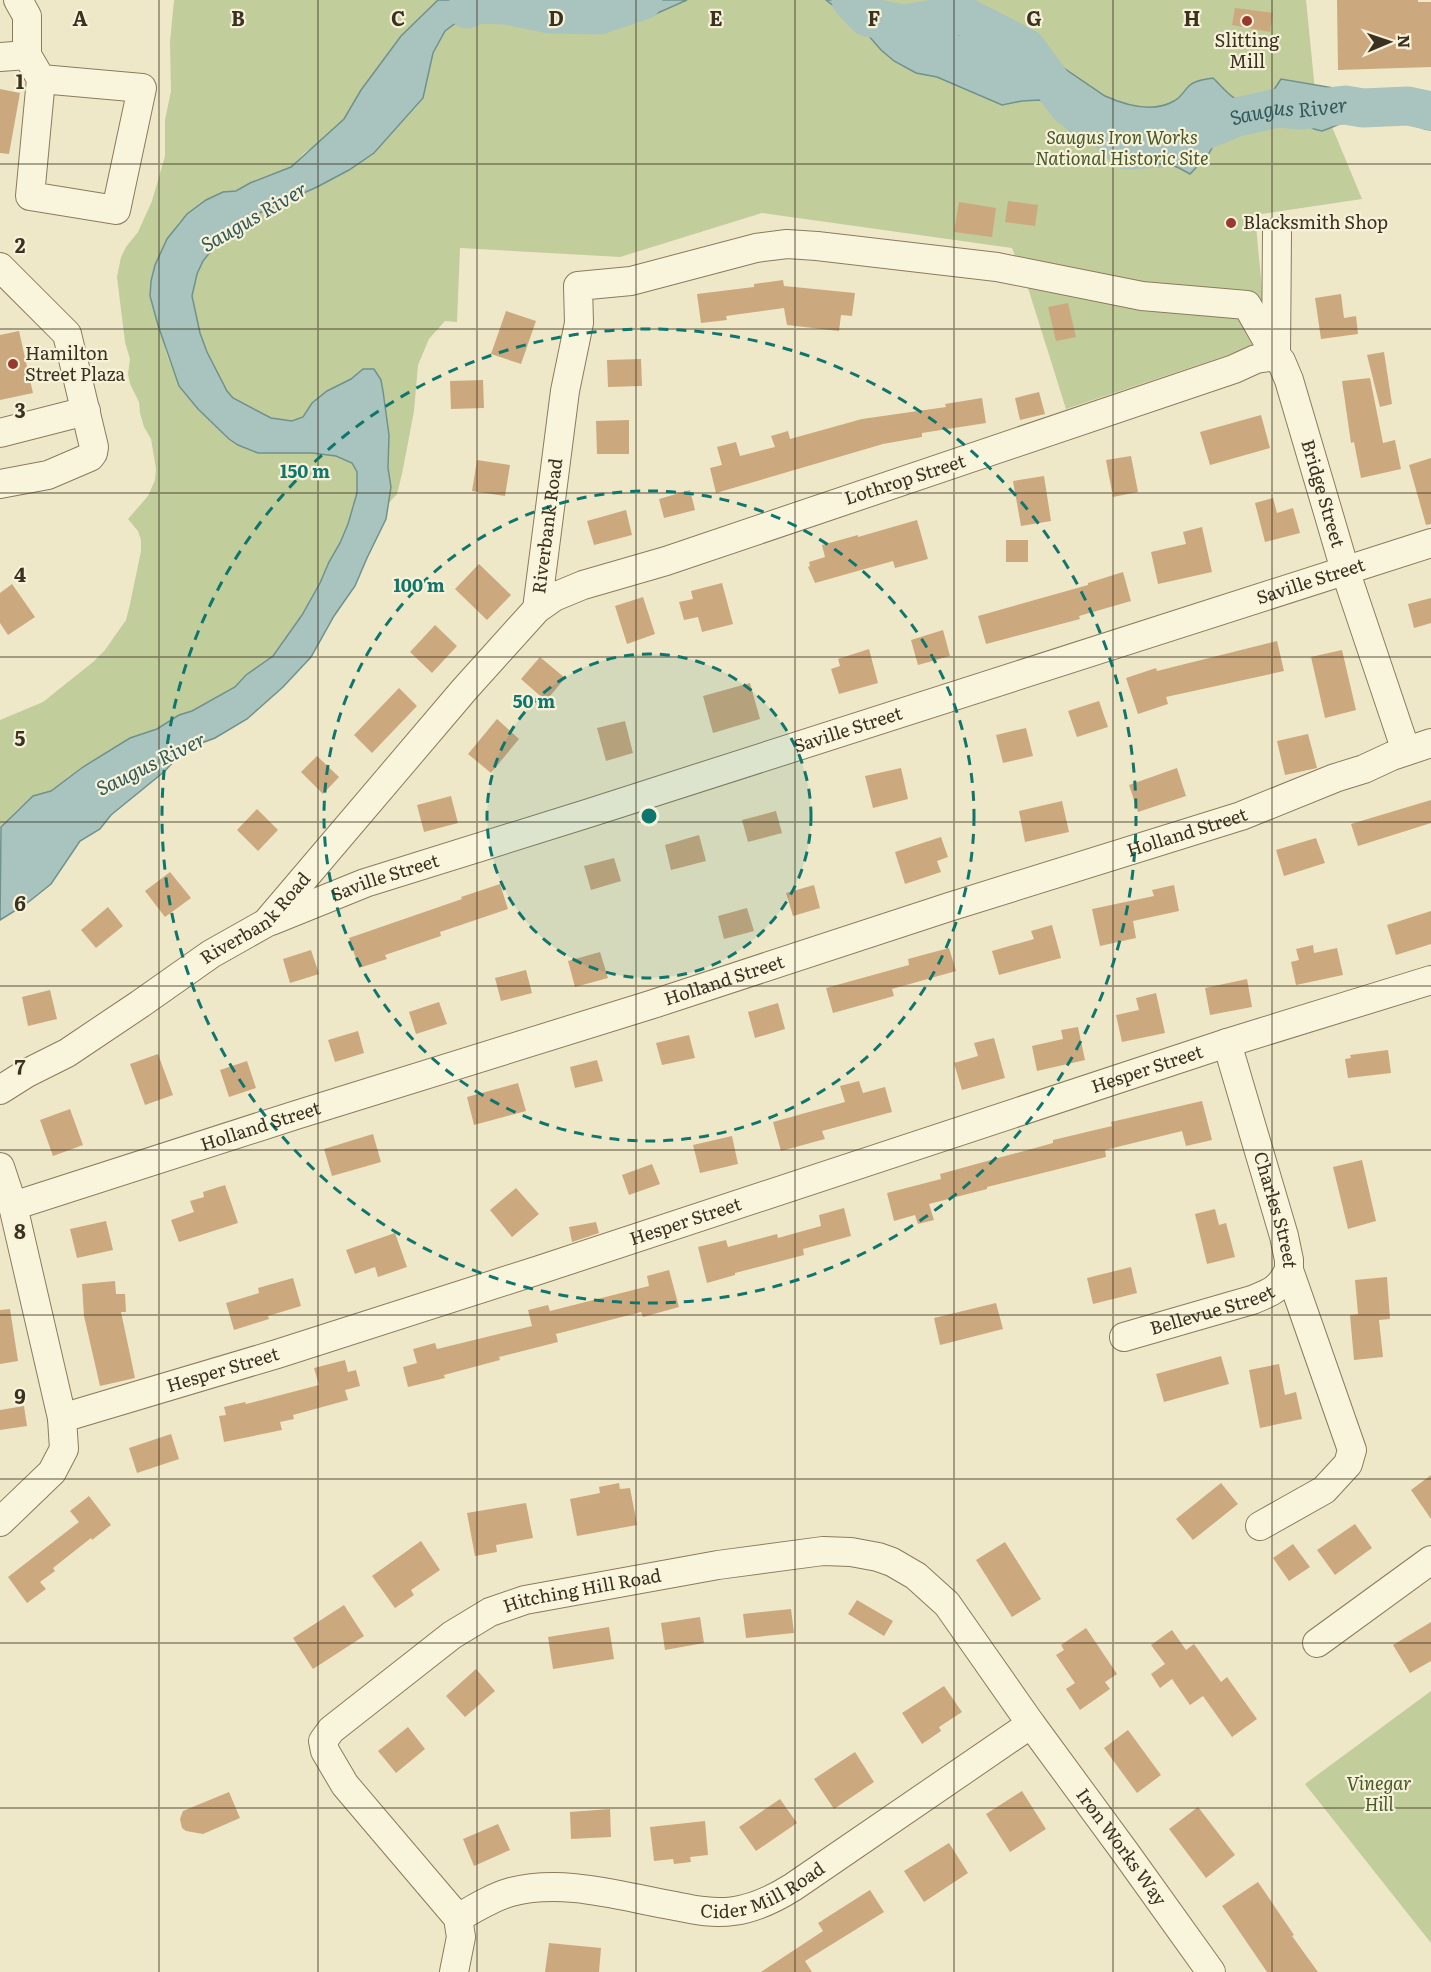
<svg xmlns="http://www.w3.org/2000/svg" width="1431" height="1972" font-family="Literata,serif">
<rect width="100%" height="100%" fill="#efe8c8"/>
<!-- green -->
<g fill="#c2cd9c">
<path d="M174 0H438L401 36 361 90 344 119 320 142 304 153 291 167 251 183 236 191 223 192 206 200 179 222 176 229 167 239 150 296 158 325 163 338 166 352 179 386 198 409 229 439 238 445 258 453H312L336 456 352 463 357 472V493L348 524 340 543 329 562 320 583 302 615 273 656 246 675 235 687 192 711 179 715 157 729 130 738 83 767 51 791 33 796 17 810 0 828V720L43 702 93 662 105 650 126 620 130 604 141 551V540L138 531 128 519 148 496 155 480 156 469 151 439 144 427 140 413 139 402 130 384 128 374 130 359 125 342 117 277 121 257 126 247 138 232 152 201 165 156V120L171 91 170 42Z"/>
<path d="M606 0H1306L1316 100 1328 117 1362 199 1255 215 1267 342 1066 409 1028 288 1012 248 762 213 620 257 460 248 457 322 445 321 429 339 418 365 414 411 402 474 397 494 388 504C392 487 388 478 388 461 388 434 387 407 381 380L363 369 351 379 327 391 312 403 303 417 292 421 271 418 233 398 227 391 207 352 200 333 192 296 197 274 203 261 223 236 246 219 317 187 349 170 374 153 423 99 433 53 445 31 453 24 480 12 509 8 549 14H569Z"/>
<path d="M1431 1691V1943L1305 1784Z"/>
</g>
<!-- water -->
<g fill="#a9c3be" stroke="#6f928d" stroke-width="1.5">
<path d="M438 0H687L644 19 613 17 601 20 509 8 480 12 460 20 445 31 433 53 423 98 374 153 349 170 317 187 246 219 223 236 203 261 197 274 192 296 200 333 207 352 227 391 233 398 271 418 292 421 303 417 312 403 327 391 351 379 363 369H374L381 380 383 391 389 435 388 468 391 487 386 519 367 558 355 586 334 616 311 657 283 687 247 719 215 738 191 747 175 760 165 771 111 815 100 829 80 841 51 884 26 904 0 920 1 827 33 796 51 791 83 767 130 738 157 729 179 715 192 711 235 687 246 675 273 656 302 615 320 583 329 562 340 543 348 524 357 493V472L352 463 336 456 312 453H258L238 445 229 439 198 409 179 386 158 325 150 296 151 281 155 265 167 239 187 214 206 200 223 192 236 191 250 183 291 167 344 119 361 90 401 36Z"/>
<path d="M826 0H880L898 15 924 30 947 32 1043 54 1105 96C1125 105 1153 113 1174 101 1182 97 1184 90 1190 85 1195 80 1207 79 1213 78 1229 93 1234 106 1256 99 1273 94 1272 93 1281 79L1357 92 1376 90 1431 95V130C1414 129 1409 117 1394 112 1375 106 1340 125 1322 131L1314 129 1287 112 1267 109 1241 117 1227 123 1223 128 1208 155 1190 174 1179 168 1139 152 1109 137 1098 134 1055 106 1040 100 1022 101 1002 105 937 77 916 73 894 61 881 50 862 28Z"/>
</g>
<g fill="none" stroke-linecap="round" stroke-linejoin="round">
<!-- river -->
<g stroke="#a9c3be" stroke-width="39">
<path id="s1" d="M851 0 867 17 903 24 962 15 1026 48 1067 104 1086 120 1108 132 1127 150 1161 148 1237 117 1278 108 1302 110 1345 105 1363 108 1408 106 1431 111"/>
<path d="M467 9 478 4 506 5 549 14 599 15 643 0"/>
</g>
</g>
<!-- building -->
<g fill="#cca87e">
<path d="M1337 0H1418V2H1431V67L1338 70Z"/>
<path d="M1235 8 1273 13 1270 32 1232 25Z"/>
<path d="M0 89 20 93 9 154 0 153Z"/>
<path d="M1008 201 1038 205 1035 226 1005 222Z"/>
<path d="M959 202 996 208 992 237 954 232Z"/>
<path d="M783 280 784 286 855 293 852 316 841 315 839 331 787 325 784 308 726 316 727 320 701 323 697 294 754 287V284Z"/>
<path d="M1341 294 1344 318 1356 316 1358 334 1321 339 1315 298Z"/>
<path d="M1068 303 1076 337 1056 341 1048 307Z"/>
<path d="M506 311 536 321 521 364 491 354Z"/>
<path d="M19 331 33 393 0 400V335Z"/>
<path d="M1384 352 1392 404 1380 407 1367 355Z"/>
<path d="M641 359 642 386 608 387 607 360Z"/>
<path d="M1370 378 1383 443 1395 440 1401 469 1361 478 1354 442 1351 443 1342 381Z"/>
<path d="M483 380 484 408 451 409 450 381Z"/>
<path d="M1039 392 1045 414 1020 420 1015 398Z"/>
<path d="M982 398 986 423 922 433V437L883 444 716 493 710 468 722 465 717 447 736 442 740 456 775 447 771 436 788 431 790 439 862 419 946 407 945 404Z"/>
<path d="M1261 415 1270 448 1210 465 1200 432Z"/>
<path d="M629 420V454H597L596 421Z"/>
<path d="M1131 456 1138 492 1113 497 1106 460Z"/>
<path d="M1431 458V524L1426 525 1409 465Z"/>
<path d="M477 460 510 465 505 496 472 491Z"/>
<path d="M1044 476 1051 521 1021 526 1013 481Z"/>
<path d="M690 490 695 510 664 518 659 499Z"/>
<path d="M1273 498 1277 513 1293 508 1300 533 1265 542 1255 503Z"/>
<path d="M626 510 632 535 594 545 587 521Z"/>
<path d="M917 520 928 559 895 568 893 561 815 583 808 567 810 566 809 562 825 557 822 545 858 535V537Z"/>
<path d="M1202 527 1212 572 1158 584 1151 552 1186 544 1183 532Z"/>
<rect x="1006" y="540" width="22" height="22"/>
<path d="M479 564 511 595 487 620 455 589Z"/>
<path d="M1123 572 1131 601 1079 616 1080 619 986 644 978 616 1088 585V583Z"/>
<path d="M722 583 733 624 702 632 698 617 684 620 679 602 693 599 691 591Z"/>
<path d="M12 584 35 617 8 635 0 623V593Z"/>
<path d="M643 597 655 634 627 644 615 606Z"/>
<path d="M1431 598V623L1414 628 1408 604Z"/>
<path d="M435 625 457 646 432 673 410 652Z"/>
<path d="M943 630 950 656 918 665 911 640Z"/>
<path d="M1277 641 1284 671 1166 697 1168 704 1138 714 1126 678 1156 668 1157 671Z"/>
<path d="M869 649 878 683 839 694 831 669 840 666 838 659Z"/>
<path d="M1342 650 1356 710 1325 718 1311 657Z"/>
<path d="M540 657 565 678 546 701 521 679Z"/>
<path d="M750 683 760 719 713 733 703 696Z"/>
<path d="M399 688 417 706 372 753 354 735Z"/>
<path d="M1099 701 1108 727 1077 737 1068 711Z"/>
<path d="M497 719 519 739 491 773 468 754Z"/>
<path d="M625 721 633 753 606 761 597 728Z"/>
<path d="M1026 728 1033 756 1003 763 996 735Z"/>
<path d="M1308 734 1317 768 1285 775 1277 741Z"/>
<path d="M317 756 339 777 323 794 301 772Z"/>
<path d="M901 768 908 799 873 808 865 776Z"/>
<path d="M1177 768 1186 796 1138 812 1129 785Z"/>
<path d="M451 796 458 823 424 832 417 805Z"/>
<path d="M1431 800V823L1358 846 1351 824Z"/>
<path d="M1062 801 1069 832 1025 842 1019 811Z"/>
<path d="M257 809 278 830 258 851 237 830Z"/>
<path d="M776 811 782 833 748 842 742 820Z"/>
<path d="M699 835 706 861 671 870 665 845Z"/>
<path d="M941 837 948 857 937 861 941 872 905 884 895 852Z"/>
<path d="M1316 838 1325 863 1284 876 1276 850Z"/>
<path d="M614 858 621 881 591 890 584 866Z"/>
<path d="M170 872 191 898 165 917 145 891Z"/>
<path d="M500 884 508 909 440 932 441 936 385 955 387 959 359 968 349 938 462 899 461 897Z"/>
<path d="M814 885 820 908 793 916 786 893Z"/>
<path d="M1174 885 1179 911 1133 921 1136 938 1100 946 1092 909 1154 896 1152 890Z"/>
<path d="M108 907 123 926 96 948 81 930Z"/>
<path d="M747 908 754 931 724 939 718 916Z"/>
<path d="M1431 911V944L1396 955 1387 925Z"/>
<path d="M1052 925 1061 958 999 975 992 951 1034 939 1031 931Z"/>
<path d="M1313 945 1314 953 1337 948 1343 975 1296 985 1291 962 1299 960 1296 949Z"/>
<path d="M949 948 956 971 892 989 894 996 833 1013 826 988 909 965 908 959Z"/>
<path d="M311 950 319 974 290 983 283 959Z"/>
<path d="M600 952 608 978 575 987 568 961Z"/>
<path d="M526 970 532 993 501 1001 495 978Z"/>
<path d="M1247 979 1252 1007 1210 1015 1205 988Z"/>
<path d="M50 990 57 1019 28 1026 22 997Z"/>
<path d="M1156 993 1165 1033 1122 1042 1116 1015 1139 1010 1136 998Z"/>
<path d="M439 1002 447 1024 416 1034 409 1012Z"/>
<path d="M778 1003 785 1029 755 1038 748 1012Z"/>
<path d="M1078 1027 1085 1060 1037 1071 1032 1046 1063 1039 1061 1030Z"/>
<path d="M358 1031 364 1053 335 1062 328 1040Z"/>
<path d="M689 1035 695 1058 662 1065 656 1043Z"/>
<path d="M994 1038 1005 1078 962 1090 954 1063 978 1056 974 1043Z"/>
<path d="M1388 1050 1391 1073 1348 1078 1345 1059 1351 1058 1350 1055Z"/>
<path d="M158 1054 173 1095 145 1105 130 1064Z"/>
<path d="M597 1060 603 1081 575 1088 570 1067Z"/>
<path d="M247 1061 256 1088 229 1097 220 1070Z"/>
<path d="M859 1081 863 1093 885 1087 892 1112 822 1131 825 1139 781 1151 773 1122 845 1102 840 1086Z"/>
<path d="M518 1083 526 1111 474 1125 467 1097Z"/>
<path d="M1202 1101 1212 1140 1186 1146 1182 1131 1105 1150 1106 1157 987 1187V1189L929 1204 934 1220 918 1224 915 1215 894 1221 887 1193 941 1179 940 1174 1053 1143V1140L1112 1126 1111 1122Z"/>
<path d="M70 1109 83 1145 53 1156 40 1120Z"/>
<path d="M373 1134 381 1162 332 1176 324 1149Z"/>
<path d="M732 1136 738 1164 700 1173 693 1145Z"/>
<path d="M1362 1160 1376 1221 1348 1229 1333 1167Z"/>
<path d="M652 1164 660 1184 629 1195 622 1175Z"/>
<path d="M225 1185 238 1223 179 1242 171 1220 194 1212 190 1201 204 1197 203 1192Z"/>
<path d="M516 1188 539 1214 512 1237 490 1210Z"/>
<path d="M844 1208 851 1236 803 1249 804 1255 735 1273V1275L707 1283 698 1247 726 1240 728 1247 777 1234 778 1238 821 1226 819 1215Z"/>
<path d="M1215 1209 1219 1225 1226 1223 1235 1257 1207 1264 1195 1214Z"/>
<path d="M106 1221 113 1250 77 1258 70 1229Z"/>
<path d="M596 1222 599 1233 572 1242 569 1227Z"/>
<path d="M395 1233 407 1267 378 1277 375 1267 355 1274 346 1250Z"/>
<path d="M1131 1267 1137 1293 1093 1304 1087 1278Z"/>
<path d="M669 1270 679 1307 643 1317 641 1312 556 1334 558 1342 499 1357 500 1360 444 1375 445 1378 408 1387 403 1367 417 1363 413 1349 435 1343 437 1349 532 1326 528 1310 548 1305 550 1311 649 1286 647 1276Z"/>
<path d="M1387 1277 1390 1319 1379 1320 1383 1357 1354 1360 1350 1315 1358 1314 1355 1280Z"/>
<path d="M293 1278 301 1306 268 1316 269 1319 234 1330 226 1303 259 1293 258 1288Z"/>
<path d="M115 1281 116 1294H125L126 1312H121L135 1378 100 1386 84 1316 82 1284Z"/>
<path d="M996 1303 1003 1329 940 1345 934 1318Z"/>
<path d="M10 1309 18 1361 0 1364V1310Z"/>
<path d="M1221 1356 1229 1384 1164 1402 1156 1374Z"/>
<path d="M345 1360 348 1372 356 1370 360 1386 345 1390 348 1400 293 1415 294 1419 280 1422 282 1430 224 1442 219 1416 226 1415 224 1407 245 1402 246 1404 319 1385 314 1368Z"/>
<path d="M1279 1364 1285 1395 1296 1392 1302 1419 1260 1428 1249 1370Z"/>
<path d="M24 1406 27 1426 0 1430V1410Z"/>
<path d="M171 1434 179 1459 137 1473 129 1448Z"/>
<path d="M1431 1475V1519L1411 1490Z"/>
<path d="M619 1483 620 1489 630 1488 637 1525 577 1536 570 1499 600 1493 599 1487Z"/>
<path d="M1221 1483 1238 1504 1193 1540 1176 1519Z"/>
<path d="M89 1496 111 1525 92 1540 91 1538 53 1568 55 1571 40 1582 46 1589 27 1603 8 1577 79 1522 70 1511Z"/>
<path d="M526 1503 533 1538 496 1545 497 1552 475 1556 467 1513Z"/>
<path d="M1355 1524 1372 1548 1335 1575 1317 1550Z"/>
<path d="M421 1541 440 1570 411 1590 414 1595 395 1608 372 1576Z"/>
<path d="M1005 1542 1041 1599 1012 1617 976 1560Z"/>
<path d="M1293 1544 1310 1567 1289 1581 1273 1558Z"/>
<path d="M857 1600 893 1621 884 1636 848 1614Z"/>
<path d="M344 1605 364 1636 313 1669 293 1638Z"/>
<path d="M791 1609 794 1633 746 1638 743 1614Z"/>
<path d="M700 1617 704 1643 665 1650 661 1623Z"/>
<path d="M1431 1622V1661L1410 1673 1393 1645Z"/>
<path d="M609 1627 614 1659 553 1669 548 1637Z"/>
<path d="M1086 1628 1117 1674 1105 1682 1110 1689 1080 1710 1066 1689 1075 1683 1056 1655 1064 1650 1061 1645Z"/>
<path d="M1172 1630 1186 1650 1194 1644 1221 1682 1227 1677 1257 1719 1232 1737 1203 1696 1190 1705 1172 1679 1160 1688 1151 1674 1165 1664 1151 1645Z"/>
<path d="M476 1669 495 1691 465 1717 446 1696Z"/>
<path d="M944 1686 962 1712 939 1727 941 1731 922 1744 902 1713Z"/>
<path d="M408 1727 425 1749 396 1773 378 1751Z"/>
<path d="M1128 1730 1161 1775 1137 1793 1104 1748Z"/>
<path d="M855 1752 874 1782 834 1809 814 1779Z"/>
<path d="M1022 1791 1046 1829 1010 1852 986 1814Z"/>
<path d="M229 1792 240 1818 203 1834 186 1831 182 1828 180 1819 183 1811Z"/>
<path d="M780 1799 797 1823 756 1851 739 1827Z"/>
<path d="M1198 1807 1235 1855 1206 1878 1169 1829Z"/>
<path d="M610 1809 611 1837 571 1839 570 1812Z"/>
<path d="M705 1821 708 1855 690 1857 691 1862 674 1864 673 1859 654 1861 650 1827Z"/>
<path d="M498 1824 510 1850 474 1866 463 1839Z"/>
<path d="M949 1843 968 1873 924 1902 904 1871Z"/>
<path d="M1258 1882 1294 1935 1292 1936 1318 1972H1267L1222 1906Z"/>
<path d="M870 1890 884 1912 805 1961 812 1972H761L823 1931 818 1923Z"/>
<path d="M549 1943 601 1948 599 1972H545Z"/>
</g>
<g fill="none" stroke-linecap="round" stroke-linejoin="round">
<defs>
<g id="minor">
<path d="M18 0 27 16V55"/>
<path d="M0 57 27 55 41 79 30 196 116 210 142 88 41 79"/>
<path id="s2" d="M1277 232 1276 356 1281 361 1289 380 1345 570 1406 751"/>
<path d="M0 267 67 334 94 447 93 453 90 457 48 475 0 484"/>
<path d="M0 433 86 411"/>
<path id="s3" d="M271 921 365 883 586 814 1431 543"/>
<path id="s4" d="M1227 1043 1284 1236 1289 1260V1270L1352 1450 1348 1464 1324 1490 1260 1526"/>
<path id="s5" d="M0 1090 27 1073 67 1053 140 1004 211 954 266 923 464 690 537 609 565 391 579 323 578 286 631 281 756 248 787 244 817 246 997 267 1142 296 1247 305 1276 356 1256 359 1234 369 666 561 583 585 554 597 537 609"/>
<path d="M0 1167 13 1206 62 1418"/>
<path id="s6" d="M13 1206 296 1115 650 1005 949 907 1241 816 1335 778 1364 769 1392 756 1431 743"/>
<path id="s7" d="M1124 1337 1252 1300C1272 1292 1279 1290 1289 1270"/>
<path id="s8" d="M0 1522 52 1472 64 1449 62 1418 277 1354 539 1270 1227 1043 1431 980"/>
<path d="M1317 1643 1431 1560"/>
<path id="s9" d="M458 1918C475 1908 493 1897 511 1892 565 1878 622 1897 675 1906 695 1910 713 1914 734 1911 755 1908 774 1899 793 1887L1031 1724"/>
<path id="s10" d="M454 1972 461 1937 458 1918 345 1785 325 1751 323 1741 331 1730 452 1635 490 1612 525 1600 718 1565 823 1551 851 1552 878 1557 892 1562 916 1576 947 1604 1031 1724 1125 1852 1211 1972"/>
</g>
</defs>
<!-- minor casing -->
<use href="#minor" stroke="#8b7b5d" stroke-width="30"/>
<!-- minor -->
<use href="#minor" stroke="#f9f4dc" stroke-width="28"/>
</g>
<!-- grid -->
<path fill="none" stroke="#3b3120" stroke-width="1.5" stroke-opacity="0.55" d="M159 0V1972M318 0V1972M477 0V1972M636 0V1972M795 0V1972M954 0V1972M1113 0V1972M1272 0V1972M0 164H1431M0 329H1431M0 493H1431M0 657H1431M0 822H1431M0 986H1431M0 1150H1431M0 1315H1431M0 1479H1431M0 1643H1431M0 1808H1431"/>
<!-- distance rings -->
<circle cx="649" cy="816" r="162" fill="#0f766e" fill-opacity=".12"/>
<g fill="none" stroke="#0f766e" stroke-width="3" stroke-dasharray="10 8">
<circle cx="649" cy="816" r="162"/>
<circle cx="649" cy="816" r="325"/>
<circle cx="649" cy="816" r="487"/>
</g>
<!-- markers -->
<g fill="#9a392d" stroke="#f6f1d8" stroke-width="2">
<circle cx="1247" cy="21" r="6"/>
<circle cx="1231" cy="223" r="6"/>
<circle cx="13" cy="364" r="6"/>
</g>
<g text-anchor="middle" stroke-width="4.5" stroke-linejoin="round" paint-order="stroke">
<!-- poi labels -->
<g font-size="18" fill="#3b3120" stroke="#f6f1d8" text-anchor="start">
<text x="1247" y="47" text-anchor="middle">Slitting<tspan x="1247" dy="21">Mill</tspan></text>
<text x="1243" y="229">Blacksmith Shop</text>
<text x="25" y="360">Hamilton<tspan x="25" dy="21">Street Plaza</tspan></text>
</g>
<!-- park labels -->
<g font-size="18" font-style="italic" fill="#465827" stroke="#f6f1d8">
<text x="1122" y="144">Saugus Iron Works<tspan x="1122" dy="21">National Historic Site</tspan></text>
<text x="1379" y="1790">Vinegar<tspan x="1379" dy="21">Hill</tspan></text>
</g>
<!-- street labels -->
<g font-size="18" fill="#3b3120" stroke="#f6f1d8">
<text transform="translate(905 480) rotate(-18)" y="6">Lothrop Street</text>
<text dy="6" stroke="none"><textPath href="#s2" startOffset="270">Bridge Street</textPath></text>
<text dy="6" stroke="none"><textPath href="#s5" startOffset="813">Riverbank Road</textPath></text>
<text dy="6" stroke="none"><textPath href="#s3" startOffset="1094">Saville Street</textPath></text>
<text dy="6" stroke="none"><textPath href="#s3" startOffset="608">Saville Street</textPath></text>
<text dy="6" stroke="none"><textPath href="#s6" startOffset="1232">Holland Street</textPath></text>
<text dy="6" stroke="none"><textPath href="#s3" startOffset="122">Saville Street</textPath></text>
<text dy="6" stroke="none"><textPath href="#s5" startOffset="309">Riverbank Road</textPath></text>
<text dy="6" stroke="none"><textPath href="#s6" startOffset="746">Holland Street</textPath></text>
<text dy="6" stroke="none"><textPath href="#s8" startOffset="1269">Hesper Street</textPath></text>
<text dy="6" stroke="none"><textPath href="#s6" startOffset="260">Holland Street</textPath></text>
<text dy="6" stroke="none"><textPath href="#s4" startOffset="174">Charles Street</textPath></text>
<text dy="6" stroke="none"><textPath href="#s8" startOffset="783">Hesper Street</textPath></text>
<text dy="6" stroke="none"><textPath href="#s7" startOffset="92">Bellevue Street</textPath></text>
<text dy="6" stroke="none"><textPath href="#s8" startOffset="297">Hesper Street</textPath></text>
<text dy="6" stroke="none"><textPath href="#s10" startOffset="586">Hitching Hill Road</textPath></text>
<text dy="6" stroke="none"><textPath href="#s10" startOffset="1269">Iron Works Way</textPath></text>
<text dy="6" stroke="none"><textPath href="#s9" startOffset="318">Cider Mill Road</textPath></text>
</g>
<!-- water labels -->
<g font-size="20" font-style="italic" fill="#30595b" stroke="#f6f1d8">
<text dy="7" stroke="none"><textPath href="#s1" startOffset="506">Saugus River</textPath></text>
<text transform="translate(254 217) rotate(-30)" y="7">Saugus River</text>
<text transform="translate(151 764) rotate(-26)" y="7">Saugus River</text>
</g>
</g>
<g font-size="20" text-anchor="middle" font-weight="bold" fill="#3b3120" stroke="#f6f1d8" stroke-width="4.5" stroke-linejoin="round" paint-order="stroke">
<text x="80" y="26">A</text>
<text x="238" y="26">B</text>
<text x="398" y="26">C</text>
<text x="556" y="26">D</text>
<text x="716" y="26">E</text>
<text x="874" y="26">F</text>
<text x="1034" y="26">G</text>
<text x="1192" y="26">H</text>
<text x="20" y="89">1</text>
<text x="20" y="253">2</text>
<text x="20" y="418">3</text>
<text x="20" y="582">4</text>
<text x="20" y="746">5</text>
<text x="20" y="911">6</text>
<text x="20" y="1075">7</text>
<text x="20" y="1239">8</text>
<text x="20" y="1404">9</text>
</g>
<circle cx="649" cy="816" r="9" fill="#0f766e" stroke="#f6f1d8" stroke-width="3"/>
<g font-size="18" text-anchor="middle" font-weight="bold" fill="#0f766e" stroke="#f6f1d8" stroke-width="4.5" stroke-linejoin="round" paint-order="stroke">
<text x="305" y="478">150 m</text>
<text x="419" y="592">100 m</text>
<text x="534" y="708">50 m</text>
</g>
<!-- north arrow -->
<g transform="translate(1389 42) rotate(88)" stroke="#f6f1d8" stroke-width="4.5" paint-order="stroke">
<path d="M0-4.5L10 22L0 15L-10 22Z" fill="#3b3120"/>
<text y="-9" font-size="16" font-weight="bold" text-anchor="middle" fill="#3b3120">N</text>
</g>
</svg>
